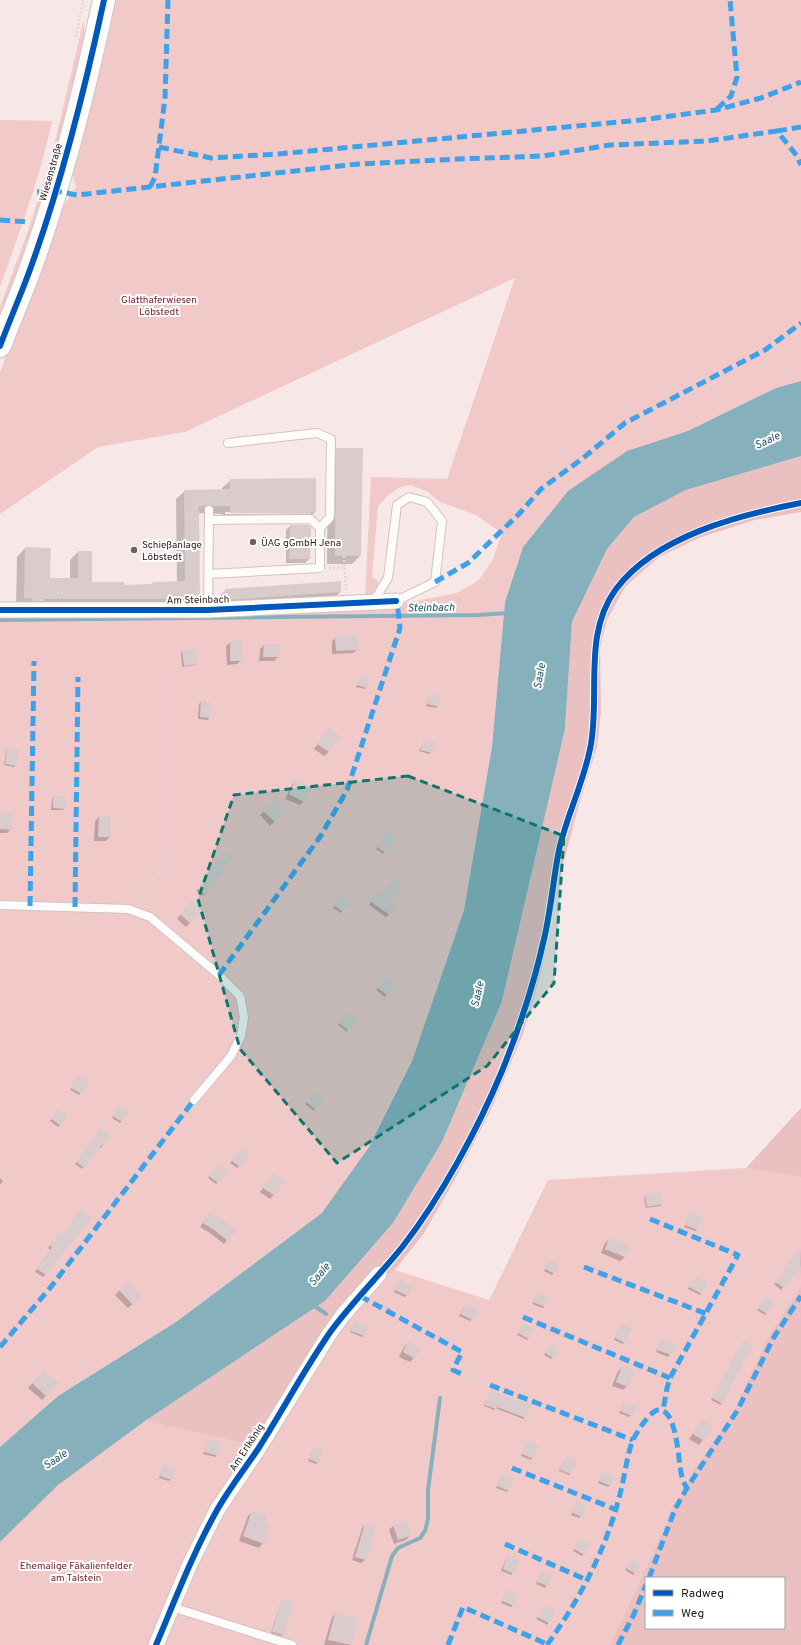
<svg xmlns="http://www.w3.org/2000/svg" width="801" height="1645" font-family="Overpass,sans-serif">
<rect width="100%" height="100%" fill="#f8e7e7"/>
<!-- green -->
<g fill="#f1c9c9">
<path d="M116 0H801V381L776 388 568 491 523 547 505 602 492 747 464 910 412 1061 369 1147 329 1205 322 1213 176 1322 58 1396 0 1447V616L379 608 457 593 479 580 493 559 502 533 476 515 440 502 428 492 411 485 400 487 387 496 378 507 372 577 378 581C378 590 373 594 365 598L371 477 447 479 515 278 185 432 98 447 0 514V372L22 316 53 221 76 187 71 166 100 71Z"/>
<path d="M84 19V50L49 183 0 323V307L29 228 52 154Z"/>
<path d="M0 120 52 121C40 178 19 233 0 287Z"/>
<path d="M746 1168 801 1177V1286L769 1335 735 1408 715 1441 690 1475 687 1488 673 1509 610 1645H0V1542L57 1485 145 1421 264 1448 333 1339 390 1273 395 1270 489 1300 548 1180Z"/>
</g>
<!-- forest -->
<g fill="#eac0c1" fill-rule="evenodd">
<path d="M801 456V512L754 520 699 538 659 557 625 587 607 620 600 647 601 712 597 747 580 801 561 872 541 972 523 1034 490 1112 455 1179 424 1233 395 1270 390 1273 333 1339 264 1448 145 1421 325 1301 393 1223 442 1142 502 1001 565 729 572 622 607 549 634 517 686 490Z"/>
<path d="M801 1108V1177L746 1168Z"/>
<path d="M801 1286V1645H610L673 1509 687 1488 690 1475 715 1441 735 1408 769 1335ZM646 1578H784V1628H646Z"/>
</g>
<!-- water -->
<path fill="#87b0bd" d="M801 381V456L686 490 634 517 607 549 572 622 565 729 502 1001 442 1142 393 1223 325 1301 145 1421 58 1485 0 1542V1447L58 1396 176 1322 322 1213 369 1147 412 1061 464 910 492 747 505 602 523 547 568 491 627 451 688 431 776 388Z"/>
<!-- shadow -->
<g fill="#0003" fill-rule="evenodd">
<path d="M337 449 360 556 352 564H327L328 457Z"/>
<path d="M231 480 315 512 307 520 222 521V514L198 513 199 599 190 607 16 606 17 557 25 548 49 579H70V560L78 552 91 583 124 586 151 585 153 583H177L176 499 185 491 222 490V488ZM225 512 308 513V515L225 514Z"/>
<path d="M290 526 309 559 305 563H286V530Z"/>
<path d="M340 582V592L334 599 220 606 219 596 226 590Z"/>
<path d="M336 637 358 649 353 653 332 654V641Z"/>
<path d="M231 642 242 660 237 664 227 665 226 646Z"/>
<path d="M264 645 278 657 274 661H259L260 649Z"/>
<path d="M182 651 196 664 195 665 182 667 181 653Z"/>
<path d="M361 675 366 687 365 689 356 687Z"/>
<path d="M430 695 438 706 436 708 426 706Z"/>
<path d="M201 702 209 718 208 720 198 719 199 704Z"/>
<path d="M328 730 329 752 324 756 314 749Z"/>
<path d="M424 740 431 753 429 754 419 751Z"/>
<path d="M7 749 16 765 14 767 4 765 6 751Z"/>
<path d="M296 780 304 801 300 805 285 799 292 785Z"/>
<path d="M54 797 65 808 63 810H51L52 799Z"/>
<path d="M273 802 283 813 270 826 260 815Z"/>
<path d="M0 814 11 829 7 833H0Z"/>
<path d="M99 817 110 837 106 841H94L95 821Z"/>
<path d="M386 834 395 838 383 854 376 849Z"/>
<path d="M224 854 232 857 203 896 196 891Z"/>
<path d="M394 879 389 902V914L386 917 369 905 374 898 380 897Z"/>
<path d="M339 900 348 904 341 913 333 908Z"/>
<path d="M187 906 190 923 186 927 177 919Z"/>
<path d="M383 981 394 986 385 997 376 990Z"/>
<path d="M346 1015 348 1030 347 1032 338 1025Z"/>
<path d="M77 1078 88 1083 79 1095 70 1090Z"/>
<path d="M314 1094 315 1109 314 1111 305 1104Z"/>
<path d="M119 1108 122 1121 120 1123 112 1118Z"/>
<path d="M56 1112 60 1125 58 1127 50 1121Z"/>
<path d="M99 1131 110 1136 101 1148 99 1147 82 1169 75 1164Z"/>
<path d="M239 1151V1166L237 1168 230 1163Z"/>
<path d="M220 1165 227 1171 216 1184 208 1178Z"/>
<path d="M273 1175 274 1195 270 1199 260 1192Z"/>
<path d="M0 1178 3 1181 0 1185Z"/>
<path d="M646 1196 662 1204 660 1206 646 1208 644 1198Z"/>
<path d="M690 1212 697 1230 695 1231 684 1227Z"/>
<path d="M209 1214 227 1240 224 1244 210 1233 200 1227Z"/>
<path d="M57 1237 61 1254 43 1277 35 1272 50 1250 48 1248Z"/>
<path d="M609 1239 625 1257 620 1261 601 1253 605 1243Z"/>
<path d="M800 1249 801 1266 795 1273 794 1272 781 1290 774 1284Z"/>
<path d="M549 1261 554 1273 552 1275 544 1271Z"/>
<path d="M695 1277 702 1293 700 1295 688 1289Z"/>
<path d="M128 1282 141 1296 128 1308 115 1295Z"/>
<path d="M399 1282 407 1295 405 1297 394 1292Z"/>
<path d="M536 1295 545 1306 543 1308 532 1304Z"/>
<path d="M764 1300 766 1314 765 1315 757 1310Z"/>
<path d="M464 1306 472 1319 470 1321 459 1316Z"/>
<path d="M356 1321 364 1335 362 1337 350 1332Z"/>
<path d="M523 1324 528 1338 527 1340 517 1335Z"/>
<path d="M621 1325 624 1342 623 1344 614 1340Z"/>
<path d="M662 1339 675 1344 668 1357 656 1352Z"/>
<path d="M409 1342 414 1358 410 1362 399 1357 404 1347Z"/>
<path d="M743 1343 734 1378 721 1405 711 1400Z"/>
<path d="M550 1345 553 1357 551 1359 544 1355Z"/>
<path d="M622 1367 627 1386 623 1390 612 1386 618 1371Z"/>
<path d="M44 1371 58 1383 42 1400 28 1388Z"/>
<path d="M491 1392 525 1417 523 1419 495 1408 494 1410 484 1406Z"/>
<path d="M624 1403 631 1415 629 1417 619 1413Z"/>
<path d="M702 1421 712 1427 699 1445 689 1439Z"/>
<path d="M209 1440 221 1443 216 1457 203 1454Z"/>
<path d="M528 1442 532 1458 531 1460 521 1456Z"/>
<path d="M313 1449 318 1462 316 1464 308 1461Z"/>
<path d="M566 1457 571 1473 569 1475 559 1471Z"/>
<path d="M164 1465 171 1479 169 1481 159 1478Z"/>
<path d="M603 1472 610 1485 608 1487 598 1483Z"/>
<path d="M501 1477 508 1490 507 1492 496 1488Z"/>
<path d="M577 1502 581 1516 579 1518 571 1515Z"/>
<path d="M253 1512 262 1524 263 1543 259 1548 239 1541 248 1516Z"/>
<path d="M365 1524V1560L361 1563 352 1560 362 1528Z"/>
<path d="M393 1526 410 1536 406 1540 394 1544 389 1530Z"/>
<path d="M578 1542 584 1554 582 1556 573 1551Z"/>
<path d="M507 1557 513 1573 511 1575 501 1571Z"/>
<path d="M630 1562 635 1573 633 1575 625 1570Z"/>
<path d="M541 1573 551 1575 545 1588 536 1584Z"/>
<path d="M507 1591 513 1605 511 1607 501 1603Z"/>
<path d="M282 1599 284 1634 282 1636 271 1633Z"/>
<path d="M544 1606 555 1612 547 1625 536 1619Z"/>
<path d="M335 1614 357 1619 350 1645H324L332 1617Z"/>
</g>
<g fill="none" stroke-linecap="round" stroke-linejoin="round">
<!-- stream -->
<g stroke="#87b0bd" stroke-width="4">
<path d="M0 620 478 615 509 613"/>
<path d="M312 1304 326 1314"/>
<path d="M366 1645 392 1556 398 1548 420 1538 425 1531 428 1519V1490L440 1398"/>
</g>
</g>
<!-- building -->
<g fill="#dacccc">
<path d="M336 448H363L361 556H335Z"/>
<path d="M316 478V512H311V514L230 513V506H213L209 505 199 506 200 599H44V601H31L32 598H24L25 547 51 548 50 578H78V551H92V582H124L125 585 153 584V582L185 581 184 490 230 489V479Z"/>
<path d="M290 525H308L311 527 310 559H289Z"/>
<path d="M341 581V592L226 600 225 589Z"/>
<path d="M358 635 359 650 336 651 335 636Z"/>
<path d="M230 641H242L243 661H230Z"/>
<path d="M264 644H280L279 657H263Z"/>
<path d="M196 649 197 664 184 666 182 650Z"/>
<path d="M360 674 370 677 367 688 357 685Z"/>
<path d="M430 694 441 696 439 707 427 704Z"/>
<path d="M201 701 212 702 210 718 200 717Z"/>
<path d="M328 728 340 736 329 752 317 744Z"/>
<path d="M424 739 435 742 432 753 420 750Z"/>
<path d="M7 748 19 750 17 766 5 764Z"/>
<path d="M296 779 312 787 304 802 289 794Z"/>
<path d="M53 796H66V809L53 808Z"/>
<path d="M273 801 284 813 275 822 263 811Z"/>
<path d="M0 813 13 814 12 830 0 829Z"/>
<path d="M99 816H111V837H98Z"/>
<path d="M388 831 397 838 386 853 377 847Z"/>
<path d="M226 851 233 856 206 895 197 888Z"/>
<path d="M394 878 403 885 390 902 396 906 390 915 371 902 377 893 381 896Z"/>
<path d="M340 897 350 904 343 912 334 905Z"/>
<path d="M191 900 203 910 191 924 180 914Z"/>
<path d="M385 977 396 986 388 996 377 987Z"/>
<path d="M348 1012 358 1020 349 1031 339 1023Z"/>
<path d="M79 1075 89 1082 82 1094 71 1088Z"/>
<path d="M315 1091 325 1099 316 1110 306 1102Z"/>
<path d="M120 1105 130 1111 122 1122 113 1116Z"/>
<path d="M57 1109 68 1116 61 1126 51 1119Z"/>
<path d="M100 1128 111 1136 104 1147 102 1145 85 1168 76 1162Z"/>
<path d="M240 1148 249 1154 240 1167 231 1160Z"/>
<path d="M220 1164 229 1171 218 1183 209 1176Z"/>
<path d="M273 1174 285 1181 275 1196 263 1188Z"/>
<path d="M660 1192 663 1204 647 1207 645 1195Z"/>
<path d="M81 1209 92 1217 62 1255 61 1254 46 1275 37 1269 52 1247 50 1245 59 1233 62 1235Z"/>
<path d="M690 1211 703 1217 698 1230 685 1225Z"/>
<path d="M209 1212 225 1221 236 1231 228 1241 214 1230 203 1223Z"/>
<path d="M609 1238 630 1246 625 1257 605 1249Z"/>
<path d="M800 1248 801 1274 796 1271 784 1288 775 1282Z"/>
<path d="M549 1260 559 1264 555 1274 545 1269Z"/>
<path d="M695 1276 708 1283 702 1294 689 1287Z"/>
<path d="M399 1280 412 1286 408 1296 395 1290Z"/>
<path d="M128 1281 142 1296 133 1305 119 1290Z"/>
<path d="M537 1292 549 1297 545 1307 533 1302Z"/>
<path d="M766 1297 775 1303 767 1314 758 1308Z"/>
<path d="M466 1303 478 1310 473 1320 460 1314Z"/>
<path d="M356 1320 369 1325 365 1336 351 1331Z"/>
<path d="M523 1323 534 1329 529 1339 518 1333Z"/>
<path d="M621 1323 632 1328 625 1343 615 1338Z"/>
<path d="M662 1338 676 1343 671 1355 657 1350Z"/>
<path d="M744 1340 753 1345 735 1378 723 1404 712 1398Z"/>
<path d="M408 1341 421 1348 415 1359 403 1352Z"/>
<path d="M550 1343 559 1348 554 1358 545 1353Z"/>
<path d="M622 1366 635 1371 628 1387 616 1382Z"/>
<path d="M44 1370 59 1383 47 1397 32 1383Z"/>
<path d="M491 1391 531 1405 526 1418 497 1407 496 1409 485 1405Z"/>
<path d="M624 1402 636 1406 632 1416 620 1411Z"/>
<path d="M702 1419 714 1427 704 1441 693 1434Z"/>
<path d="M208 1439 222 1443 219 1456 204 1452Z"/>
<path d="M528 1441 539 1445 533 1459 522 1454Z"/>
<path d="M313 1447 323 1451 319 1463 309 1459Z"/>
<path d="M566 1456 577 1461 571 1474 560 1470Z"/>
<path d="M164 1464 176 1468 172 1480 160 1476Z"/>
<path d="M603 1471 615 1476 611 1486 599 1481Z"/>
<path d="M502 1474 514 1479 509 1491 497 1486Z"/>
<path d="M577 1501 586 1505 582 1517 572 1513Z"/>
<path d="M252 1511 267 1516 264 1524 270 1526 264 1544 243 1536Z"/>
<path d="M407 1521 411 1536 398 1540 393 1525Z"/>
<path d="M365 1523 376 1526 366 1560 355 1557Z"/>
<path d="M580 1539 590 1544 585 1555 574 1549Z"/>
<path d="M508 1554 520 1559 514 1574 503 1569Z"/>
<path d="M631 1559 641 1564 636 1574 626 1568Z"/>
<path d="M542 1570 553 1575 548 1586 537 1582Z"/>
<path d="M507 1590 518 1594 514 1606 502 1601Z"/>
<path d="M282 1598 294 1601 284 1635 272 1632Z"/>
<path d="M544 1605 556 1611 549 1623 537 1617Z"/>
<path d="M335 1613 358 1619 352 1645 328 1640Z"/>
</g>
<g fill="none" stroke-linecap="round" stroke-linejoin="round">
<defs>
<g id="lane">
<path d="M228 443 317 433 331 439 330 517 320 528"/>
<path d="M209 520 310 519 320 528V568L209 574"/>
<path d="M373 602 388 578 397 505 409 497 427 502 442 521 435 582 396 601"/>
<path d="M208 610 209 510"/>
<path d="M0 905 128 909 150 917 219 975 240 996 244 1017 241 1036 231 1056 194 1100"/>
<path d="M172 1607 292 1645"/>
</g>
<g id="street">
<path d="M0 610H208L396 601"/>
<path d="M156 1645 189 1566 217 1510 258 1449 328 1336 343 1315 379 1274"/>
</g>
<path id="secondary" d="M0 346C9 322 19 299 28 275 61 186 84 93 104 0"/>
</defs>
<!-- lane casing -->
<use href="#lane" stroke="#d2c3c3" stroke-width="10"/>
<!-- street casing -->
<use href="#street" stroke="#d2c3c3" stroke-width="17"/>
<!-- secondary casing -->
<use href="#secondary" stroke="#d2c3c3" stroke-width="24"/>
<!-- path -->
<g stroke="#ded9d9" stroke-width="2.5" stroke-dasharray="2 2" stroke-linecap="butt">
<path d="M76 37 83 0"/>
<path d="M344 556 346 591"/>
<path d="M329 568 345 567"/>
<path d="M57 593H63"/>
<path d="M135 901 174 858V662"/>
<path d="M462 1374 490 1385"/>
</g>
<!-- lane -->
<use href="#lane" stroke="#fefbfb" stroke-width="8"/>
<!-- street -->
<use href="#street" stroke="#fefbfb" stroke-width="15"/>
<!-- secondary -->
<use href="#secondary" stroke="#fefbfb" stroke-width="22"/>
<!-- quiet -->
<g stroke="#3ea2ea" stroke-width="5" stroke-dasharray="10 5" stroke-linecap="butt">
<path d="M717 109 731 96 737 77 730 0"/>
<path d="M777 131 801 127"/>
<path d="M159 147 211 158 278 154 641 120 716 110 761 98 801 82"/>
<path d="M150 187 155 177 165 98 168 0"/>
<path d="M37 192 56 191 77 195 358 164 458 159 543 156 610 145 707 141 777 131 797 156 801 165"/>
<path d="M0 220 27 222"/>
<path d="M435 582 468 563 519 514 541 489 582 459 625 423 765 350 801 323"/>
<path d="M30 906 34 661"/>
<path d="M75 907 78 677"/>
<path d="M219 975 320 837 347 790 400 628 398 610 396 601"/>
<path d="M650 1219 738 1255 670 1378 667 1388 663 1411"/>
<path d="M584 1267 707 1314"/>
<path d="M360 1296 462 1352 453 1370 462 1374"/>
<path d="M523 1317 670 1378"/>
<path d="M0 1347 50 1288 194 1100"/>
<path d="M490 1385 633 1440"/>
<path d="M512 1468 617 1510"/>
<path d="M505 1544 587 1580"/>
<path d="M649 1578 675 1509 687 1488 737 1411 774 1337 801 1296"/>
<path d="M448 1645 463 1607 547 1644"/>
<path d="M547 1645C580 1599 608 1546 621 1490 625 1475 627 1454 633 1440 636 1433 650 1411 658 1410 678 1408 678 1464 682 1477 683 1481 685 1485 687 1488"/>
<path d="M618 1645 634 1614 646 1585"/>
</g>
<defs>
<g id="cycleway">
<path d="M0 346C9 322 19 299 28 275 61 186 84 93 104 0"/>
<path d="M0 610H208L396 601"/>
<path d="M156 1645C175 1600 192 1555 216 1512 228 1490 244 1470 258 1449 283 1410 305 1368 331 1331 353 1301 380 1275 403 1246 441 1197 478 1129 502 1071 519 1029 534 984 544 939 551 910 553 880 559 850 567 814 585 780 591 744 600 692 583 634 616 589 656 536 739 515 801 503"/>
</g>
</defs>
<!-- cycleway casing -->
<use href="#cycleway" stroke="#fff" stroke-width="8"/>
<!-- cycleway -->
<use href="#cycleway" stroke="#0057b8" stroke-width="6"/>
</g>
<!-- marked area -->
<path fill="#0f766e" fill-opacity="0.2" stroke="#0f766e" stroke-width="3" stroke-dasharray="8 5" stroke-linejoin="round" d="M408 776 564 836 554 983 487 1066 337 1163 240 1049 198 899 234 795Z"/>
<!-- markers -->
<g fill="#6e6060" stroke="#fff" stroke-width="1.5">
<circle cx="253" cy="542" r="4"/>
<circle cx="134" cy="550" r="4"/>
</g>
<g text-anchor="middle" stroke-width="4" stroke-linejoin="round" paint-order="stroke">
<!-- street labels -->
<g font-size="10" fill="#241717" stroke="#fff">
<text transform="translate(50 172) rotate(-74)" y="4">Wiesenstraße</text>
<text transform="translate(198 599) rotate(-1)" y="4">Am Steinbach</text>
<text transform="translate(246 1447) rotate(-57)" y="4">Am Erlkönig</text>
</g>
<!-- park labels -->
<g font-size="10" fill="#6e252c" stroke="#fff">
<text x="159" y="303">Glatthaferwiesen<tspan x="159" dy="12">Löbstedt</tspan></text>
<text x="76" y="1569">Ehemalige Fäkalienfelder<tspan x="76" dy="12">am Talstein</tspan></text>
</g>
<!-- poi labels -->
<g font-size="10" fill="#241717" stroke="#fff" text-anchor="start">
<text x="261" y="546">ÜAG gGmbH Jena</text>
<text x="142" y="548">Schießanlage<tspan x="142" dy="12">Löbstedt</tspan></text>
</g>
<!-- water labels -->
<g font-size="11" font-style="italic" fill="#17515f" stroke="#fff">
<text transform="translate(767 440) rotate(-25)" y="4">Saale</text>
<text transform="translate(431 607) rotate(-1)" y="4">Steinbach</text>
<text transform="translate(539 676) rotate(-80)" y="4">Saale</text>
<text transform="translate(477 994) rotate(-77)" y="4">Saale</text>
<text transform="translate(319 1274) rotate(-49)" y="4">Saale</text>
<text transform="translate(55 1459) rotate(-34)" y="4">Saale</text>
</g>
</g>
<!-- legend -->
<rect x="645" y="1577" width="140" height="52" fill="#ffffff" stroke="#a7a2a2"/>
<rect x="653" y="1590" width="20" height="6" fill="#0057b8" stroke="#a7a2a2"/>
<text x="681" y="1597" font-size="12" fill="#241717">Radweg</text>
<rect x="653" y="1610" width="20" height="6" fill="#3ea2ea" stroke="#a7a2a2"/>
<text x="681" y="1617" font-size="12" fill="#241717">Weg</text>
</svg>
